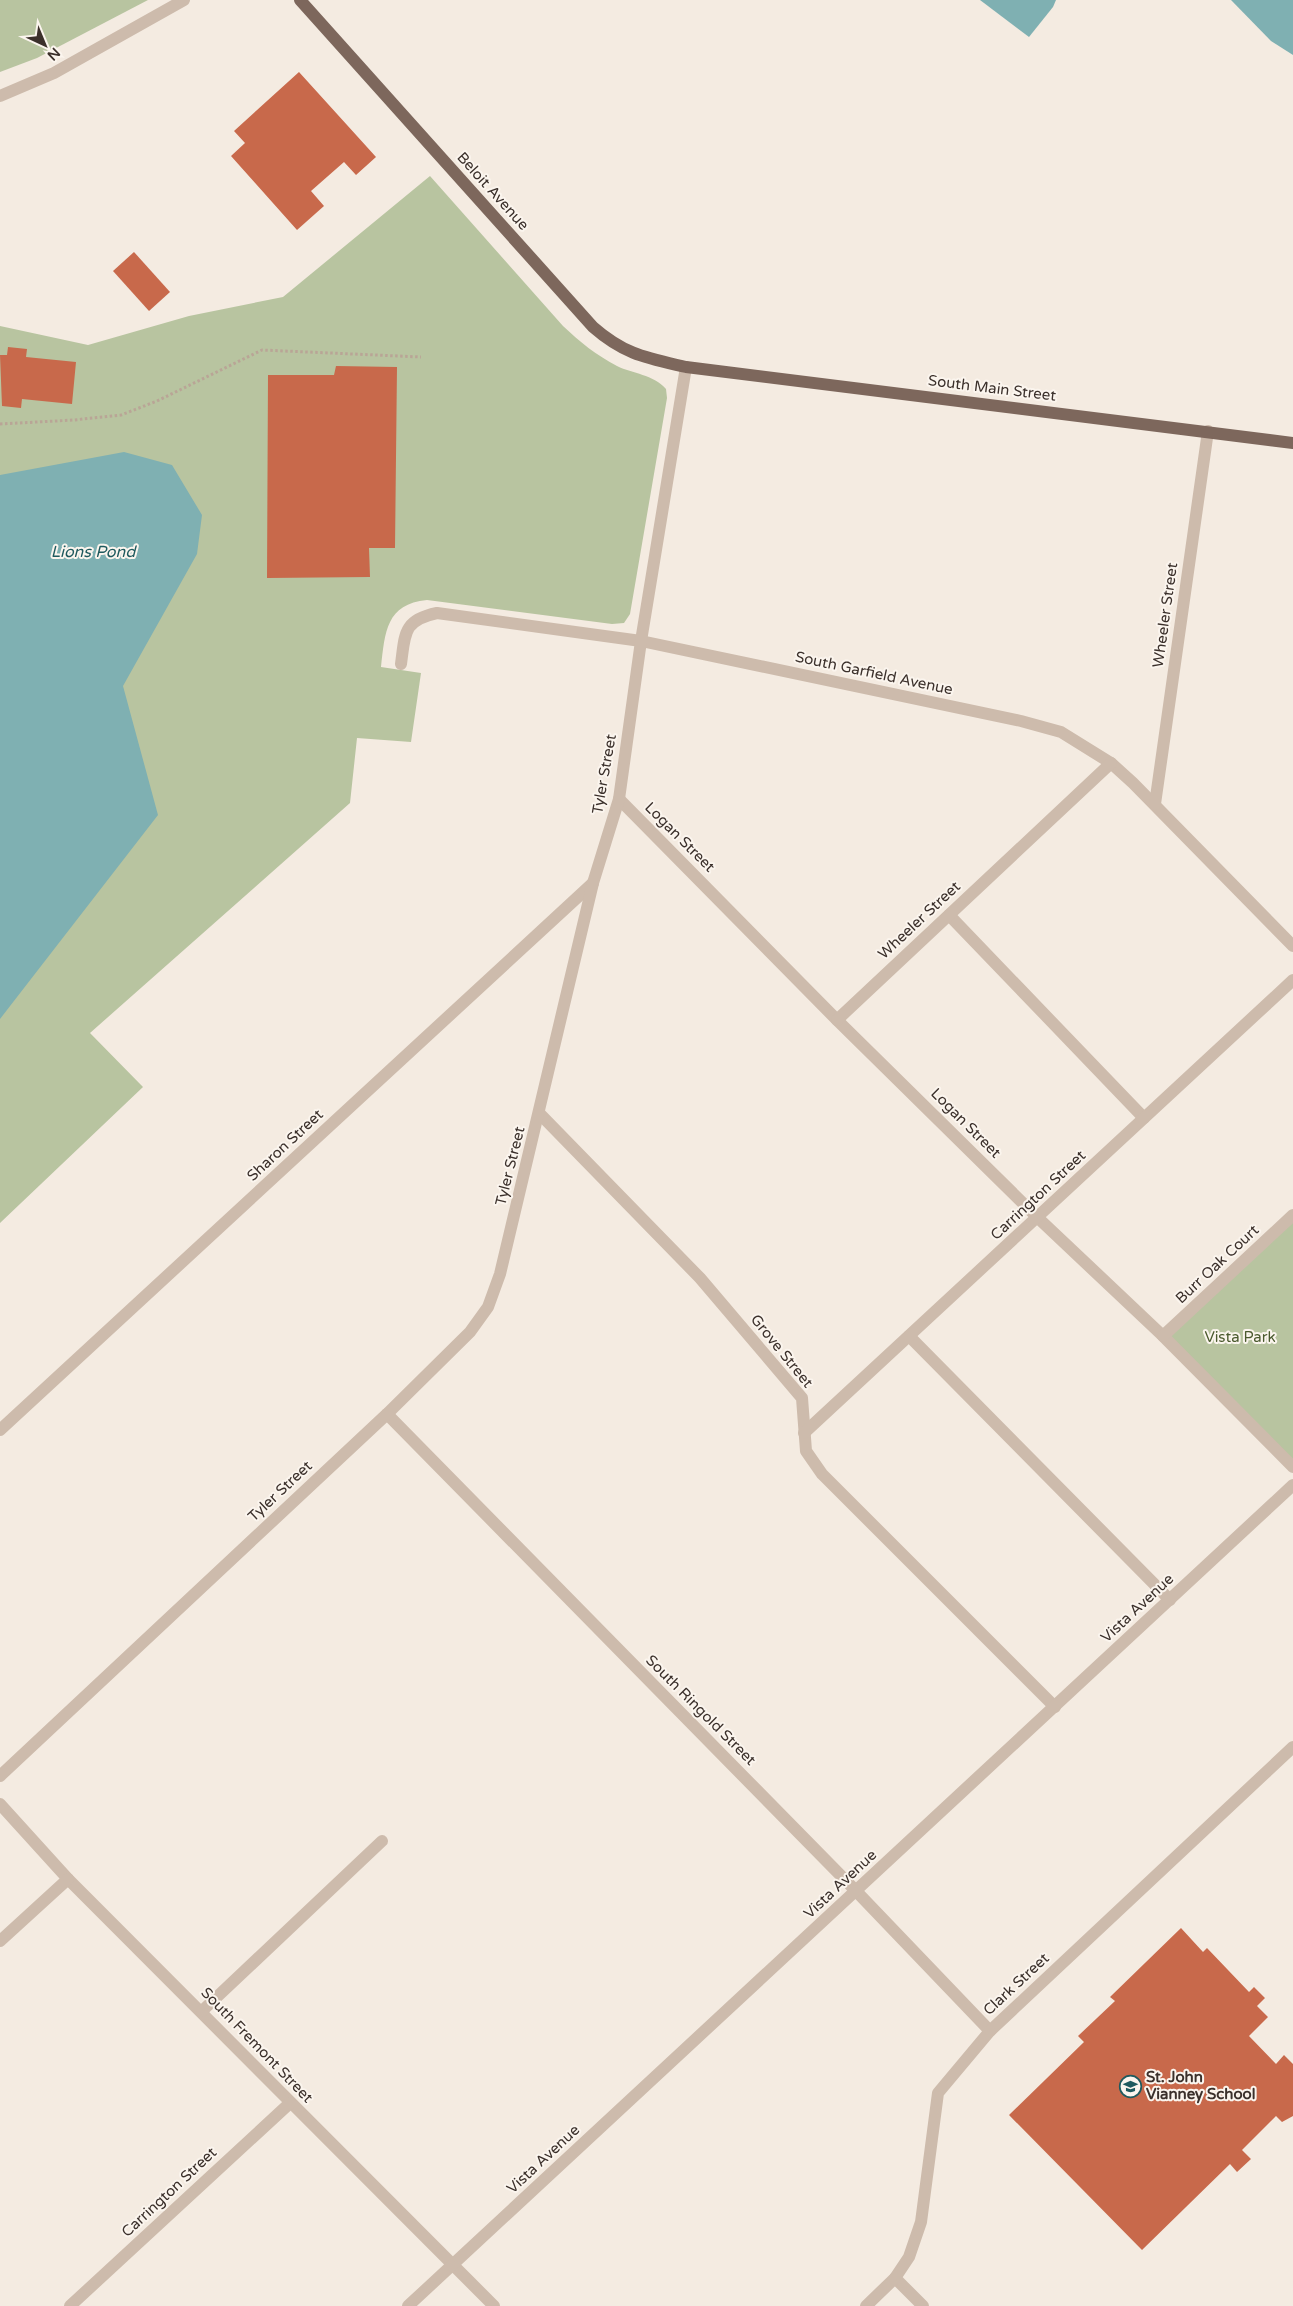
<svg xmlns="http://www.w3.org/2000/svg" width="1293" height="2306" font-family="'Varela Round',sans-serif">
<rect width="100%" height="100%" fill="#f4ebe1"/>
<!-- green -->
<g fill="#b8c4a0">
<path d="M0 0H148L37 58 0 72Z"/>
<path d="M430 176 563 326C580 342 596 355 617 366 633 374 653 374 666 389L667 398 630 614 624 623 612 624 427 600C386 604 385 632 381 667L421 673 411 742 357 738 350 803 90 1033 143 1087 0 1223V326L88 345 189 316 283 297Z"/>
<path d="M1293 1215V1467L1163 1336Z"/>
</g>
<!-- water -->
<g fill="#7fb0b2">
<path d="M980 0H1056L1053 7 1029 37Z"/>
<path d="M1231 0H1293V55L1271 41Z"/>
<path d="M124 452 172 465 202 515 197 554 123 686 158 815 0 1019V475Z"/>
</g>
<!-- building -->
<g fill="#c8694b">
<path d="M299 72 376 157 356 175 344 162 311 191 324 206 297 230 231 156 245 143 234 131Z"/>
<path d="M134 252 170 292 149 311 113 271Z"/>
<path d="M8 347 27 349 26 357 76 362 72 404 22 399 21 408 2 406 0 355H7Z"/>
<path d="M336 366 397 367 395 548H369L370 577 267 578 268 375H334Z"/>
<path d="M1181 1928 1203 1952 1207 1948 1249 1992 1254 1987 1265 1998 1257 2006 1268 2017 1249 2036 1276 2064 1284 2055 1293 2064V2116L1282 2122 1276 2116 1242 2150 1251 2159 1237 2172 1230 2164 1142 2250 1009 2115 1084 2042 1078 2036 1115 2001 1110 1997Z"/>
</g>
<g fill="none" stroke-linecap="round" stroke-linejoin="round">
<!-- path -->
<path stroke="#b9a596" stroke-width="3" stroke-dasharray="2.5 2.5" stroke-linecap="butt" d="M0 424 74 420 121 415 157 401 262 350 421 357"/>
<!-- minor -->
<g stroke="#cdbbac" stroke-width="12">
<path d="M0 96 54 73 184 0"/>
<path d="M401 664C405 634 403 620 437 613L641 641 1021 721 1061 732 1111 763 1133 783 1293 946"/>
<path d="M619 799 837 1020 1037 1217 1163 1336 1293 1467"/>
<path d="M1155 804 1208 431"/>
<path d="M949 915 1144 1118"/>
<path d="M837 1020 1111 763"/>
<path d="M539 1113 700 1278 802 1398 806 1451 822 1474 1055 1707"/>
<path d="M909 1336 1170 1600"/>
<path d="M1163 1336 1293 1215"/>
<path d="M387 1414 856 1891 990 2031"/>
<path d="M0 1430 593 883"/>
<path d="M804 1433 1293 980"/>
<path d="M0 1776 387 1414 470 1332 488 1307 500 1274 593 883 619 799 641 641 686 367"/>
<path d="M0 1804 68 1879 494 2306"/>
<path d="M0 1941 68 1879"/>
<path d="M202 2011 382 1841"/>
<path d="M895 2278 923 2306"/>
<path d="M70 2306 290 2103"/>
<path d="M408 2306 1293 1485"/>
<path d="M866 2306 895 2278 909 2257 921 2222 938 2093 990 2031 1293 1747"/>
</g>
<!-- major -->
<path stroke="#7d675c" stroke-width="12" d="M300 0 593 327C625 355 647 358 686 367L1293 443"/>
</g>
<!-- icons -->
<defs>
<symbol id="school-ring" viewBox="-11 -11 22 22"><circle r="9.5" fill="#fbf5ee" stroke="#1f5a5e" stroke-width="1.5"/><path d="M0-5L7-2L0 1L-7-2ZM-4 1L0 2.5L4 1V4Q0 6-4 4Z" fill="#1f5a5e"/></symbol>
</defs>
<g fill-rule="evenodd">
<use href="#school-ring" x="1118" y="2074" width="25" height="25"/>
</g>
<g text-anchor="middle" stroke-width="4" stroke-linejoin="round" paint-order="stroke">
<!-- street labels -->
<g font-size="15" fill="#3b302b" stroke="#fbf5ee">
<text transform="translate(493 191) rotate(48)" y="5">Beloit Avenue</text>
<text transform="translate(992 388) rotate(7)" y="5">South Main Street</text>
<text transform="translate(1165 615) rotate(-82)" y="5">Wheeler Street</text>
<text transform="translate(874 673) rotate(12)" y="5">South Garfield Avenue</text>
<text transform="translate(604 774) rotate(-80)" y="5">Tyler Street</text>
<text transform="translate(680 837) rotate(45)" y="5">Logan Street</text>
<text transform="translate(919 920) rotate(-43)" y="5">Wheeler Street</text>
<text transform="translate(966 1123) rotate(45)" y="5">Logan Street</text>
<text transform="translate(285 1145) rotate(-43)" y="5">Sharon Street</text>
<text transform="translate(510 1166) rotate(-76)" y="5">Tyler Street</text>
<text transform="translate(1038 1195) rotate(-43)" y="5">Carrington Street</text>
<text transform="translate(1217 1264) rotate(-43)" y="5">Burr Oak Court</text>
<text transform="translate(782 1351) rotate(51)" y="5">Grove Street</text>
<text transform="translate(280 1491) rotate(-43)" y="5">Tyler Street</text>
<text transform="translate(1137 1608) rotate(-43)" y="5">Vista Avenue</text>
<text transform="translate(701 1710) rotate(45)" y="5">South Ringold Street</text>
<text transform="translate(840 1884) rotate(-43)" y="5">Vista Avenue</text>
<text transform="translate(1016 1984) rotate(-43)" y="5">Clark Street</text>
<text transform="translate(257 2045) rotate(46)" y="5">South Fremont Street</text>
<text transform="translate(543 2159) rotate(-43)" y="5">Vista Avenue</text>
<text transform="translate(169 2192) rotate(-43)" y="5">Carrington Street</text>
</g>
<!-- park labels -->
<g font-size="15" fill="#4a5a2e" stroke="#fbf5ee">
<text x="1240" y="1342">Vista Park</text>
</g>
<!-- poi labels -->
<g font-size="15" font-weight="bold" fill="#3b302b" stroke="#fbf5ee" text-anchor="start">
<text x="1146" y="2082">St. John<tspan x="1146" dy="17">Vianney School</tspan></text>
</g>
<!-- water labels -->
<g font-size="16" font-style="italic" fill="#1f5a5e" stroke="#fbf5ee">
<text x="93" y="557">Lions Pond</text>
</g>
</g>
<!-- north arrow -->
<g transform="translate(45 45) rotate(136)" stroke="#fbf5ee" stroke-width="4" paint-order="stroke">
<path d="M0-4L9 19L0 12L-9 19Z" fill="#3b302b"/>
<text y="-8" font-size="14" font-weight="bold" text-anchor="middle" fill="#3b302b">N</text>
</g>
</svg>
